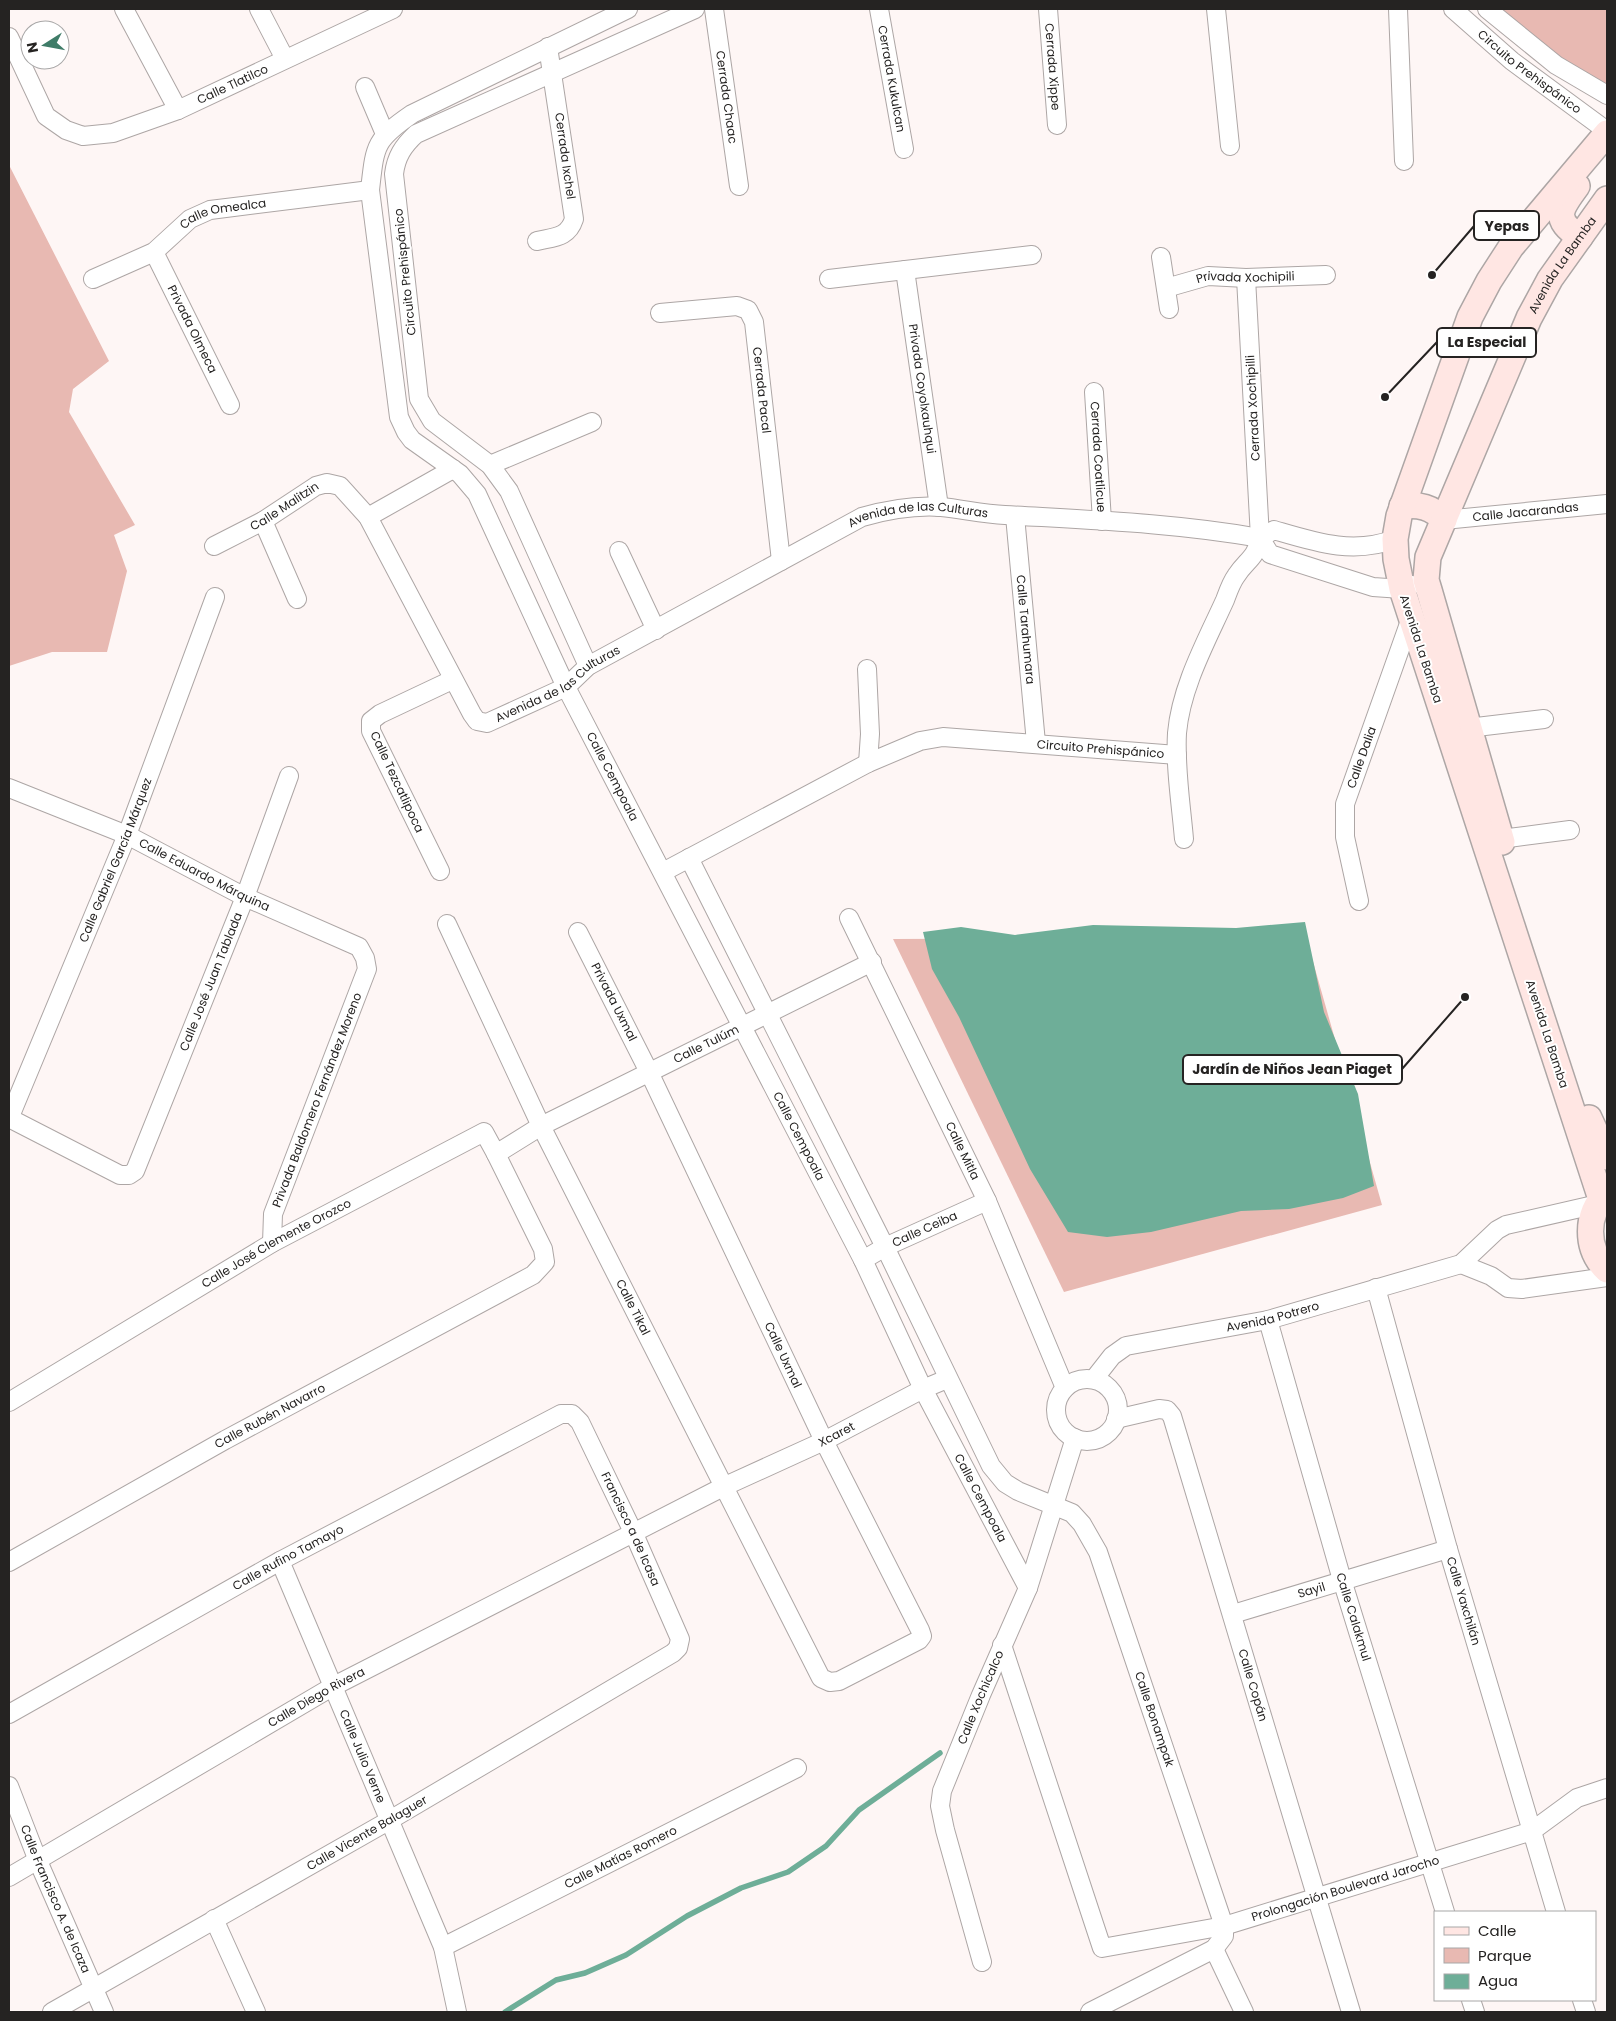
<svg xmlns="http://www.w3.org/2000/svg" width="1616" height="2021" font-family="Poppins,sans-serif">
<rect width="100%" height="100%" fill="#fef6f5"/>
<!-- green -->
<g fill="#e8b9b2">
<path d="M1494 9H1607V90L1594 88Z"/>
<path d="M9 165 109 361 73 389 69 412 135 525 114 535 127 571 107 652H52L9 666Z"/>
<path d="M1306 937 1382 1205 1064 1292 893 939Z"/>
</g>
<!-- water -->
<path fill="#6eae98" d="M1305 922 1324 1012 1358 1094 1374 1186 1343 1198 1289 1209 1241 1211 1151 1232 1107 1237 1068 1232 1030 1169 959 1017 932 969 923 932 961 927 1015 935 1093 925 1236 928Z"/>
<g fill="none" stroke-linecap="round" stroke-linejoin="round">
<!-- stream -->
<path stroke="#6eae98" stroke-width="5.5" d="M505 2012 556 1980 585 1973 626 1955 687 1916 741 1888 788 1872 826 1846 859 1810 940 1753"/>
<defs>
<g id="street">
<path d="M124 9 178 110"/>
<path d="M259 9 285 59"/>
<path id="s1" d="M628 9 412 114C374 140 375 146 370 190L399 417 406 432 412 440 460 474 477 494 566 687 863 1260 923 1389 1028 1588"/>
<path id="s2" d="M714 9 739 186"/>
<path id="s3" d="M879 9 904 149"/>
<path id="s4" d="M1048 9 1057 125"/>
<path d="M1216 9 1230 146"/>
<path d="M1398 9 1404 161"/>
<path id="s5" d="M1453 9 1512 61 1607 131"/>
<path d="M1487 9 1556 65 1607 95"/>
<path id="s6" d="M9 37 46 116 66 130 83 136 113 133 178 110 393 9"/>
<path d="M365 87 385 134"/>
<path d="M537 241C554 237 568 238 574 219L548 47"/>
<path id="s7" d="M154 252 230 405"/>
<path d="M1161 257 1169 309"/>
<path id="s8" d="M905 270 939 507"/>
<path id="s9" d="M93 279 154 252 190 219 210 210 370 190"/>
<path d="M829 279 1032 255"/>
<path id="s10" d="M1166 288 1208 276 1246 278 1326 275"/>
<path id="s11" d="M660 313 737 306 748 310 754 322 781 561"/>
<path id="s12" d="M1094 392 1102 521"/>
<path d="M490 465 592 422"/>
<path id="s13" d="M1015 516 1036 743"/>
<path d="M368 517 453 469"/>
<path id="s14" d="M1444 520 1607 504"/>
<path d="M263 521 297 599"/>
<path d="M1260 538 1270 554 1373 587 1402 589 1412 585"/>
<path id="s15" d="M214 546 263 521 316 486 327 483 340 486 368 517 472 714 477 721 487 723 566 687 588 666 862 517C887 510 914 505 941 507 962 509 983 514 1005 515 1090 520 1176 523 1260 538L1274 530C1315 542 1353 555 1395 539"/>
<path d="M619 551 656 630"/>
<path d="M588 666 509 491 490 465 432 421 419 399 394 174C396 157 403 146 416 134L695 9"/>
<path d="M867 669 870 734 868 763"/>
<path d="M1468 728 1544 719"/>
<path id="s16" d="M9 788 127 835 245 897 359 947 365 958 367 969 273 1214 272 1243"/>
<path d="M1184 839C1181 804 1175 768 1177 733 1181 687 1206 642 1225 600 1228 592 1231 583 1236 576 1247 559 1255 560 1260 538L1246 278"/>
<path d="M1501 839 1570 830"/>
<path id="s17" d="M689 858 885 1247 991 1466 1005 1483 1018 1491 1072 1513 1082 1524 1098 1552 1224 1926V1936L1214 1949 1090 2012"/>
<path d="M440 871 371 731V721L380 714 452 680"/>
<path id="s18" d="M663 872 868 763 920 741 943 737 1177 755"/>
<path id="s19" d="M1359 901 1345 837V804L1411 618"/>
<path id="s20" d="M849 918 987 1201 1065 1388"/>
<path id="s21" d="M447 924 541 1126 821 1678 830 1682 839 1681 919 1640 922 1636 920 1630 824 1441 649 1072 578 932"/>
<path id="s22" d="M9 1118 120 1175H129L135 1171 245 897 289 776"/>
<path id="s23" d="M9 1119 127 835 215 597"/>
<path id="s24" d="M863 1260 885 1247 987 1201"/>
<path d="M1461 1264 1491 1276 1508 1288 1522 1289 1607 1277"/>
<path id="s25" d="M1376 1288 1448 1549 1556 1912"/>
<path id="s26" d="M1268 1320 1342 1580 1445 1912"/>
<path id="s27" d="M1094 1379 1112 1356 1126 1346 1268 1320 1461 1264 1497 1230 1506 1225 1598 1204"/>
<circle cx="1087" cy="1410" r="31"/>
<path id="s28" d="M9 1402 272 1243 484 1132 496 1154 541 1126 872 962"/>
<path id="s29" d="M1116 1419 1159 1409 1167 1410 1172 1416 1351 2012"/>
<path id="s30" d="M280 1561 443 1947 457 2012"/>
<path id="s31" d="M9 1562 225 1440 533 1275 545 1262 543 1249 496 1154"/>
<path id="s32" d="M1233 1614 1448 1549"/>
<path id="s33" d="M1002 1645 1102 1948 1224 1926 1532 1831 1577 1798 1607 1788"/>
<path id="s34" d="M9 1714 280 1561 561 1414H572L580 1422 634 1534 680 1639 678 1648 673 1653 390 1820 52 2012"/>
<path id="s35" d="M9 1786 38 1861 104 2012"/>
<path id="s36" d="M9 1877 332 1687 723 1487 824 1441 923 1389 947 1379"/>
<path d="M214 1919 256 2012"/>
<path id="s37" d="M443 1947 797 1768"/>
<path d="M1214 1949 1244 2012"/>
<path id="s38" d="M982 1962 945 1830 940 1806 942 1791 981 1695 1028 1588 1075 1438"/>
<path d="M1471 2000 1475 2012"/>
<path d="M1582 2000 1586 2012"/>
</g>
<g id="secondary">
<path d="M1577 186C1560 209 1552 219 1580 237"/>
<path d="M1402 506C1419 504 1432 507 1444 520"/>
<path id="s39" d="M1502 842 1429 590 1426 580 1428 557 1529 318 1550 279 1607 199"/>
<path d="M1589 1118 1607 1157"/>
<path d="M1607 1193C1585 1214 1585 1249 1607 1270"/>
<path d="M1601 1199 1402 589 1396 559 1395 539 1399 516 1470 317 1489 281 1511 247 1607 133"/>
</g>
</defs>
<!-- street casing -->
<use href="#street" stroke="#ada6a5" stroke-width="20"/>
<!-- secondary casing -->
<use href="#secondary" stroke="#ada6a5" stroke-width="28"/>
<!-- street -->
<use href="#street" stroke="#fff" stroke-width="18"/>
<!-- secondary -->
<use href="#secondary" stroke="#ffe6e3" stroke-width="25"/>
</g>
<g text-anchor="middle" stroke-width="4" stroke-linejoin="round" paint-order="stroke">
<!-- street labels -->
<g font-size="12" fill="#252322" stroke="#fff">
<text dy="4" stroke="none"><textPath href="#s4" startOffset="58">Cerrada Xippe</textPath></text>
<text dy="4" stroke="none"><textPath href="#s5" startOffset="99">Circuito Prehispánico</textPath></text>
<text dy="4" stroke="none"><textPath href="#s3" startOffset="71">Cerrada Kukulcan</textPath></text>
<text dy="4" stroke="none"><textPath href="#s6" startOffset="289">Calle Tlatilco</textPath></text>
<text dy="4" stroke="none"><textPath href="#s2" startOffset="89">Cerrada Chaac</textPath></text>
<text transform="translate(565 156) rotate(82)" y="4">Cerrada Ixchel</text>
<text dy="4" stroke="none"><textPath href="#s9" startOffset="149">Calle Omealca</textPath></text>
<text dy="4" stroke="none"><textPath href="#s39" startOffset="618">Avenida La Bamba</textPath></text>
<text transform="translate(405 272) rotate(-96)" y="4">Circuito Prehispánico</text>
<text dy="4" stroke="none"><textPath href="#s10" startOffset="81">Privada Xochipili</textPath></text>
<text dy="4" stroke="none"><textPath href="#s7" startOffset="86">Privada Olmeca</textPath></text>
<text dy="4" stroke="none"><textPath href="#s8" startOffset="120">Privada Coyolxauhqui</textPath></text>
<text dy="4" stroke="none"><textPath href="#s11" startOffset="171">Cerrada Pacal</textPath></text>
<text transform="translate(1253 408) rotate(-93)" y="4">Cerrada Xochipilli</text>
<text dy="4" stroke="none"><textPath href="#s12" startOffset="65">Cerrada Coatlicue</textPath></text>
<text dy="4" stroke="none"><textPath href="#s15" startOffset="81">Calle Malitzin</textPath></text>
<text dy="4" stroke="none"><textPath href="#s14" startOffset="82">Calle Jacarandas</textPath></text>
<text dy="4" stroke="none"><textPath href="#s15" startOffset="912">Avenida de las Culturas</textPath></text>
<text dy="4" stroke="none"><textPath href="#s13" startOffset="114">Calle Tarahumara</textPath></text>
<text transform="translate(1421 649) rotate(72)" y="4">Avenida La Bamba</text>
<text dy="4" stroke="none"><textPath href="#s15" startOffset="508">Avenida de las Culturas</textPath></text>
<text dy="4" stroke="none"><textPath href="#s18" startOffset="470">Circuito Prehispánico</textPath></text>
<text dy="4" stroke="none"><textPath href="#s19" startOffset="148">Calle Dalia</textPath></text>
<text dy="4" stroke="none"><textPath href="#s1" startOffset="986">Calle Cempoala</textPath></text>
<text transform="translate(397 782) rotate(65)" y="4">Calle Tezcatlipoca</text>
<text dy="4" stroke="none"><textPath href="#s23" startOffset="280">Calle Gabriel García Márquez</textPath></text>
<text dy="4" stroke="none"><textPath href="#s16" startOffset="214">Calle Eduardo Márquina</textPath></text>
<text dy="4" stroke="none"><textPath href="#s22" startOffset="345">Calle José Juan Tablada</textPath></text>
<text transform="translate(614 1002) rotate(63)" y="4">Privada Uxmal</text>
<text transform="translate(1547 1034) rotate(72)" y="4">Avenida La Bamba</text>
<text dy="4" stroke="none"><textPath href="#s28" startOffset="809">Calle Tulúm</textPath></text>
<text transform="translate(317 1100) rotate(-69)" y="4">Privada Baldomero Fernández Moreno</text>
<text dy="4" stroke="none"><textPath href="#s1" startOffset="1391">Calle Cempoala</textPath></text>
<text dy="4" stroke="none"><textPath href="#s20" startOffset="259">Calle Mitla</textPath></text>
<text dy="4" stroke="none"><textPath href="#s24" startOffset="69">Calle Ceiba</textPath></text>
<text dy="4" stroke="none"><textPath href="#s28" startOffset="311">Calle José Clemente Orozco</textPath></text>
<text dy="4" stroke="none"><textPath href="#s21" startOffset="426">Calle Tikal</textPath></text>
<text dy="4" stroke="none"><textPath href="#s27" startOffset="196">Avenida Potrero</textPath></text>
<text transform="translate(783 1355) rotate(65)" y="4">Calle Uxmal</text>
<text dy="4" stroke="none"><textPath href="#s31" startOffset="299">Calle Rubén Navarro</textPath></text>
<text dy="4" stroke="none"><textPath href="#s36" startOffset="939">Xcaret</textPath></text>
<text dy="4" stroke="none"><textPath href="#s1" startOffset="1796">Calle Cempoala</textPath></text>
<text dy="4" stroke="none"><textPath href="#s34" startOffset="769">Francisco a de Icasa</textPath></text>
<text dy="4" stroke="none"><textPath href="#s34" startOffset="320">Calle Rufino Tamayo</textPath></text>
<text dy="4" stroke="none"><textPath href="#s32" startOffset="82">Sayil</textPath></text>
<text dy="4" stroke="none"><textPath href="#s25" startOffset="325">Calle Yaxchilán</textPath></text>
<text dy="4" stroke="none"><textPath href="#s26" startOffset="309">Calle Calakmul</textPath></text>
<text dy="4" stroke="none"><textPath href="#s29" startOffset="341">Calle Copán</textPath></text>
<text dy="4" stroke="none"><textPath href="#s36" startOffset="356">Calle Diego Rivera</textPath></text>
<text dy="4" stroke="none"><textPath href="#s38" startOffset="278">Calle Xochicalco</textPath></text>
<text dy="4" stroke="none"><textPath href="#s17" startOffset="998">Calle Bonampak</textPath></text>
<text dy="4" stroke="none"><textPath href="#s30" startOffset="212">Calle Julio Verne</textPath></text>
<text transform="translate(367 1833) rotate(-30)" y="4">Calle Vicente Balaguer</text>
<text dy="4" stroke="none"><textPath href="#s37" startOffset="199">Calle Matías Romero</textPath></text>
<text dy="4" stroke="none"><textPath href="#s33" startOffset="570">Prolongación Boulevard Jarocho</textPath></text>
<text dy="4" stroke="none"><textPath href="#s35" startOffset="122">Calle Francisco A. de Icaza</textPath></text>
</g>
</g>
<!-- callouts -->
<path fill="none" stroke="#252322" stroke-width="2" d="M1432 275L1474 226M1385 397L1437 342M1465 997L1402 1069"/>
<g fill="#252322" stroke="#fff" stroke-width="2">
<circle cx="1432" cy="275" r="5"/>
<circle cx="1385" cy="397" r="5"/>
<circle cx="1465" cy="997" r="5"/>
</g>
<g fill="#fff" stroke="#252322" stroke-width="2">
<rect x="1474" y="211" width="65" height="29" rx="5"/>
<rect x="1437" y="328" width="99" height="29" rx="5"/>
<rect x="1183" y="1055" width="219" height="29" rx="5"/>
</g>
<g font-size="14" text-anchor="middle" font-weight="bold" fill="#252322">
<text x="1507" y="231">Yepas</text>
<text x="1487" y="347">La Especial</text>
<text x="1292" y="1074">Jardín de Niños Jean Piaget</text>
</g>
<!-- border -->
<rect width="1616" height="2021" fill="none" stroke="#252322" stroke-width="20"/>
<!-- legend -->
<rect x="1434" y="1911" width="162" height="90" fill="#ffffff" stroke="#a8a7a7"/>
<rect x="1444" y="1927" width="25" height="8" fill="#ffe6e3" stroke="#a8a7a7"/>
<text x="1478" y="1936" font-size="15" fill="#252322">Calle</text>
<rect x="1444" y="1948" width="25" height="15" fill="#e8b9b2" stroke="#a8a7a7"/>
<text x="1478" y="1961" font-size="15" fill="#252322">Parque</text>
<rect x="1444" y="1974" width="25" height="15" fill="#6eae98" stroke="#a8a7a7"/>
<text x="1478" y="1986" font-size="15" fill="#252322">Agua</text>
<!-- north arrow -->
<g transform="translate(45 45) rotate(259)"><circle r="24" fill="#ffffff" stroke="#a8a7a7"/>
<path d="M0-4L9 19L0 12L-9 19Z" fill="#3f7c68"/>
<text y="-8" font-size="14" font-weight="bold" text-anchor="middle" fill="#252322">N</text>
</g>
</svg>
